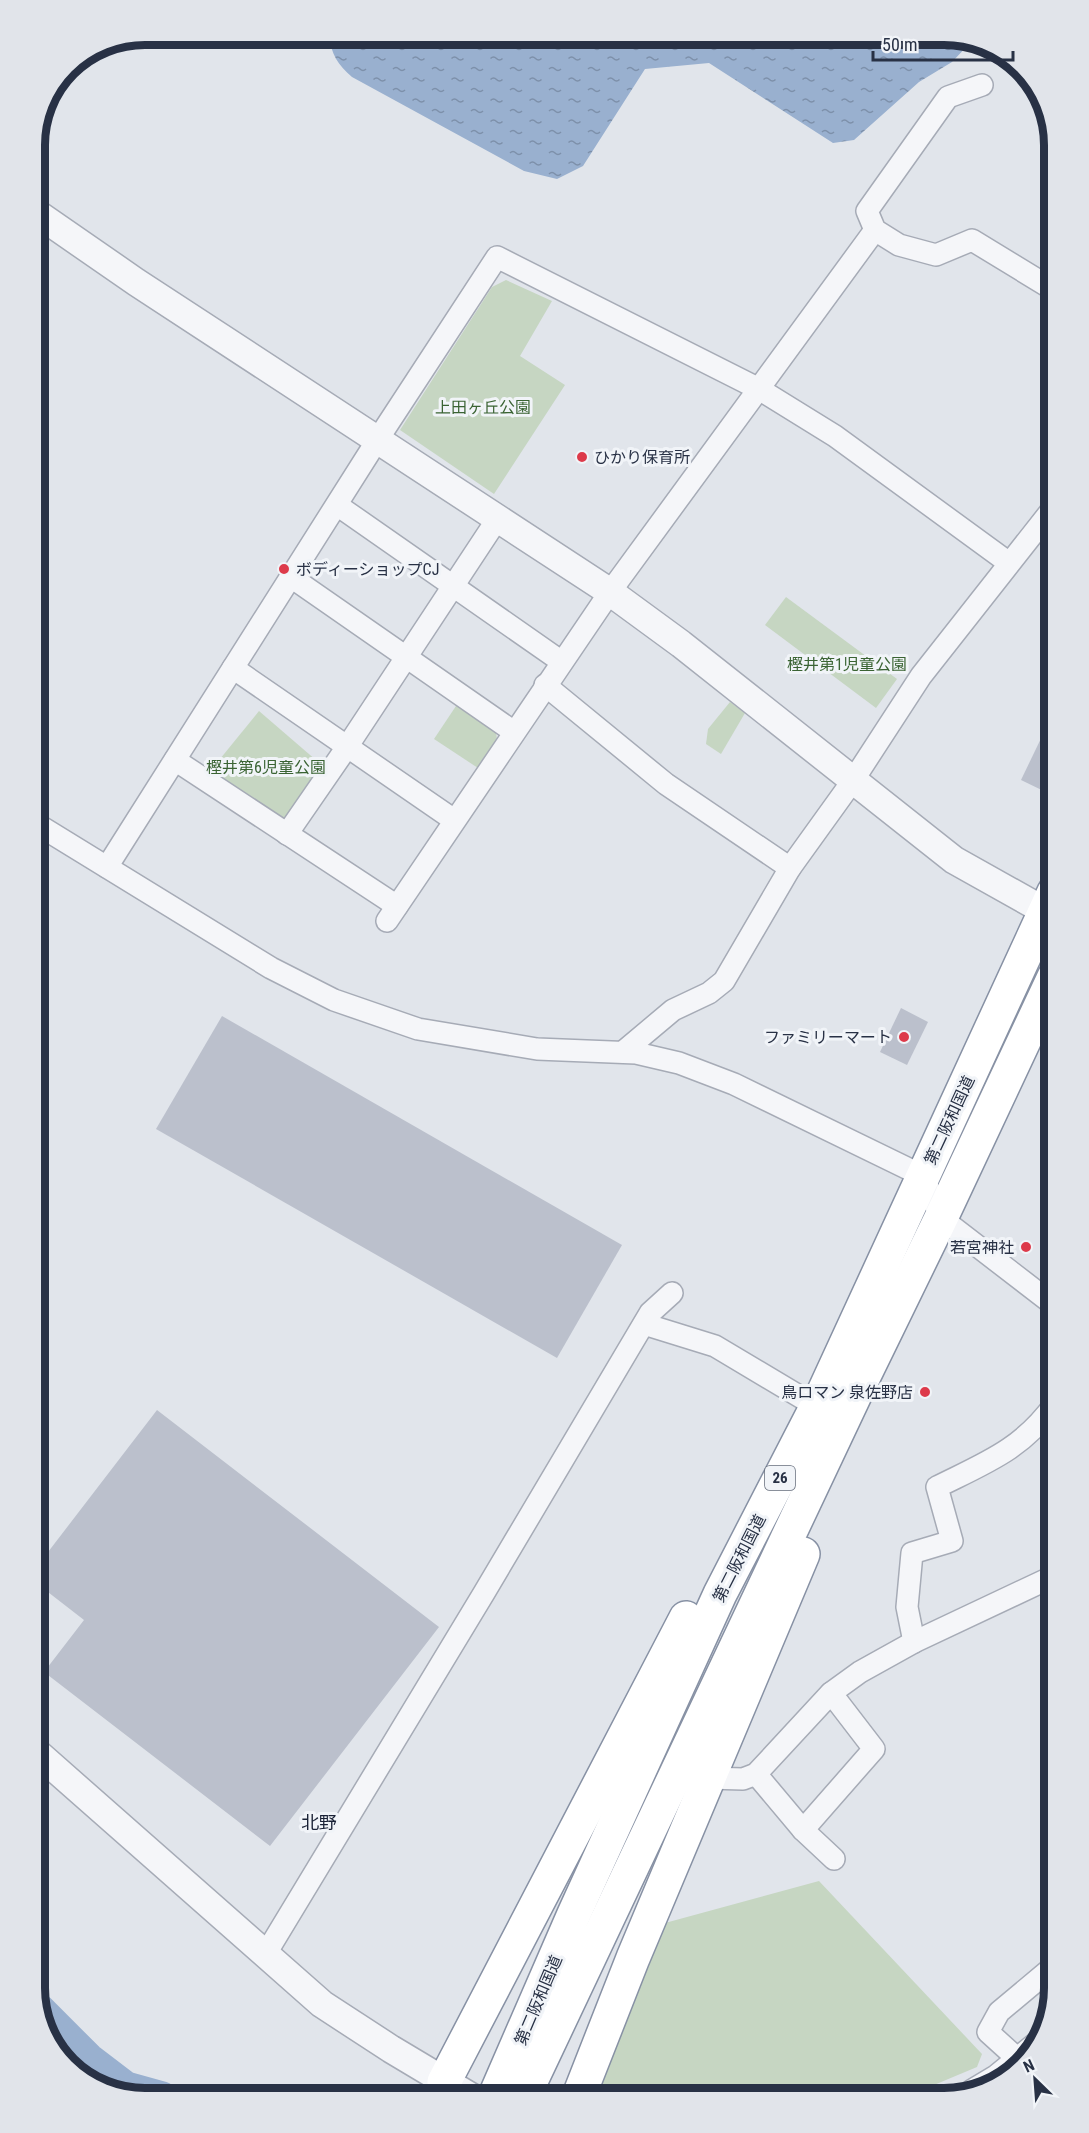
<svg xmlns="http://www.w3.org/2000/svg" width="1089" height="2133" font-family="'Roboto Condensed','Noto Sans JP',sans-serif">
<defs>
<pattern id="water-ripples" width="26" height="14" patternUnits="userSpaceOnUse" patternTransform="scale(1.5)"><rect width="26" height="14" fill="#99b0cf"/><path d="M2 4q2-2 4 0t4 0M15 11q2-2 4 0t4 0" fill="none" stroke="#7d90aa"/></pattern>
</defs>
<rect width="100%" height="100%" fill="#e1e5eb"/>
<!-- green -->
<g fill="#c6d6c2">
<path d="M506 280 552 301 520 356 565 385 494 494 400 430 492 287Z"/>
<path d="M786 597 897 679 876 708 765 625Z"/>
<path d="M730 702 745 713 721 754 706 744 708 729Z"/>
<path d="M458 703 495 727 497 739 478 768 434 739Z"/>
<path d="M259 711 324 767 286 826 207 775Z"/>
<path d="M819 1881 982 2054 977 2067 903 2098H586L654 1926Z"/>
</g>
<!-- water -->
<path fill="url(#water-ripples)" d="M329 35H952L971 42 952 62 919 82 854 140 833 143 709 63 645 69 583 166 557 179 524 171 352 77C338 65 331 54 329 35Z"/>
<g fill="none" stroke-linecap="round" stroke-linejoin="round">
<!-- river -->
<path stroke="#99b0cf" stroke-width="33" d="M39 2010 88 2059 126 2088 162 2098"/>
</g>
<!-- building -->
<g fill="#bbc0cc">
<path d="M1046 728 1054 732V796L1021 780Z"/>
<path d="M901 1008 928 1022 907 1065 880 1052Z"/>
<path d="M222 1016 622 1245 557 1358 156 1129Z"/>
<path d="M157 1410 439 1627 270 1846 44 1672 84 1620 35 1582V1569Z"/>
</g>
<g fill="none" stroke-linecap="round" stroke-linejoin="round">
<defs>
<g id="minor">
<path d="M982 85 948 97 867 211 875 230 899 245 936 255 972 240 1054 290"/>
<path d="M337 505 562 662"/>
<path d="M291 577 514 732"/>
<path d="M233 668 454 820"/>
<path d="M545 685 666 784 790 868"/>
<path d="M175 760 397 906"/>
<path d="M35 823 271 968 334 1000 418 1029 537 1049 636 1053 679 1063 734 1084 923 1176 941 1218 1050 1302 1054 1304"/>
<path d="M287 834 347 747 498 518"/>
<path d="M107 867 378 439 497 257 759 389 835 436 1009 563"/>
<path d="M387 921 610 592 875 230"/>
<path d="M623 1052 673 1010 709 993 724 981 790 868 854 779 921 676 1054 507"/>
<path d="M644 1324 715 1346 814 1405"/>
<path d="M914 1642 907 1607 912 1553 952 1541 937 1487C985 1463 1021 1450 1054 1405"/>
<path d="M756 1774 803 1830 834 1859"/>
<path d="M708 1778 743 1779 756 1774 831 1693 860 1672 914 1642 1054 1576"/>
<path d="M803 1830 874 1749 831 1693"/>
<path d="M265 1955 484 1593 650 1313 672 1293"/>
<path d="M1020 2061 988 2032 999 2012 1054 1966"/>
</g>
<g id="tertiary">
<path d="M35 212 136 282 610 592 681 644 954 860 1045 911 1054 918"/>
<path d="M35 1751 322 2004 391 2049 473 2098"/>
<path d="M973 2093 998 2078 1037 2046"/>
</g>
<g id="trunk">
<path d="M444 2082 686 1618"/>
<path d="M494 2098 574 1914 720 1594 821 1398 1054 892"/>
<path d="M523 2098 862 1380 941 1218 1054 977"/>
<path d="M578 2098 633 1958 803 1554"/>
</g>
</defs>
<!-- minor casing -->
<use href="#minor" stroke="#a6abb6" stroke-width="24"/>
<!-- tertiary casing -->
<use href="#tertiary" stroke="#a6abb6" stroke-width="30"/>
<!-- trunk casing -->
<use href="#trunk" stroke="#8791a4" stroke-width="36"/>
<!-- minor -->
<use href="#minor" stroke="#f5f6f9" stroke-width="21"/>
<!-- tertiary -->
<use href="#tertiary" stroke="#f5f6f9" stroke-width="27"/>
<!-- trunk -->
<use href="#trunk" stroke="#fff" stroke-width="33"/>
</g>
<!-- markers -->
<g fill="#dd3a4a" stroke="#f1f4f8" stroke-width="2">
<circle cx="582" cy="457" r="6"/>
<circle cx="284" cy="569" r="6"/>
<circle cx="904" cy="1037" r="6"/>
<circle cx="1026" cy="1247" r="6"/>
<circle cx="925" cy="1392" r="6"/>
</g>
<g text-anchor="middle" stroke-width="6" stroke-linejoin="round" paint-order="stroke">
<!-- shield labels -->
<rect fill="#f1f4f8" stroke="#646c7b" stroke-width="1.5" x="765" y="1466" width="30" height="24" rx="4.5"/>
<g font-size="15" font-weight="bold" fill="#283145">
<text x="780" y="1483">26</text>
</g>
<!-- park labels -->
<g font-size="16" fill="#3a6333" stroke="#f1f4f8">
<text x="483" y="413">上田ヶ丘公園</text>
<text x="847" y="670">樫井第1児童公園</text>
<text x="266" y="773">樫井第6児童公園</text>
</g>
<!-- poi labels -->
<g font-size="16" fill="#283145" stroke="#f1f4f8" text-anchor="end">
<text x="594" y="463" text-anchor="start">ひかり保育所</text>
<text x="296" y="575" text-anchor="start">ボディーショップCJ</text>
<text x="892" y="1043">ファミリーマート</text>
<text x="1014" y="1253">若宮神社</text>
<text x="913" y="1398">鳥ロマン 泉佐野店</text>
</g>
<!-- street labels -->
<g font-size="16" fill="#283145" stroke="#f1f4f8">
<text transform="translate(949 1120) rotate(-65)" y="6">第二阪和国道</text>
<text transform="translate(739 1558) rotate(-63)" y="6">第二阪和国道</text>
<text transform="translate(538 2000) rotate(-67)" y="6">第二阪和国道</text>
</g>
<!-- neighbourhood labels -->
<g font-size="18" fill="#1a2236" stroke="#f1f4f8">
<text x="319" y="1829">北野</text>
</g>
</g>
<!-- crop -->
<path d="M0 0H1089V2133H0ZM145 45H944A100 100 0 0 1 1044 145V1988A100 100 0 0 1 944 2088H145A100 100 0 0 1 45 1988V145A100 100 0 0 1 145 45Z" fill="#e1e4ea" fill-rule="evenodd"/>
<path fill="none" stroke="#283145" stroke-width="8" d="M145 45H944A100 100 0 0 1 1044 145V1988A100 100 0 0 1 944 2088H145A100 100 0 0 1 45 1988V145A100 100 0 0 1 145 45Z"/>
<!-- north arrow -->
<g transform="translate(1035 2079) rotate(335)" stroke="#f1f4f8" stroke-width="4.5" paint-order="stroke">
<path d="M0-4.5L10 22L0 15L-10 22Z" fill="#283145"/>
<text y="-9" font-size="16" font-weight="bold" text-anchor="middle" fill="#283145">N</text>
</g>
<!-- scale -->
<path d="M873 51v9h140v-9" fill="none" stroke="#283145" stroke-width="3"/>
<text x="882" y="51" font-size="18" fill="#283145" stroke="#f1f4f8" stroke-width="4.5" paint-order="stroke">50 m</text>
</svg>
